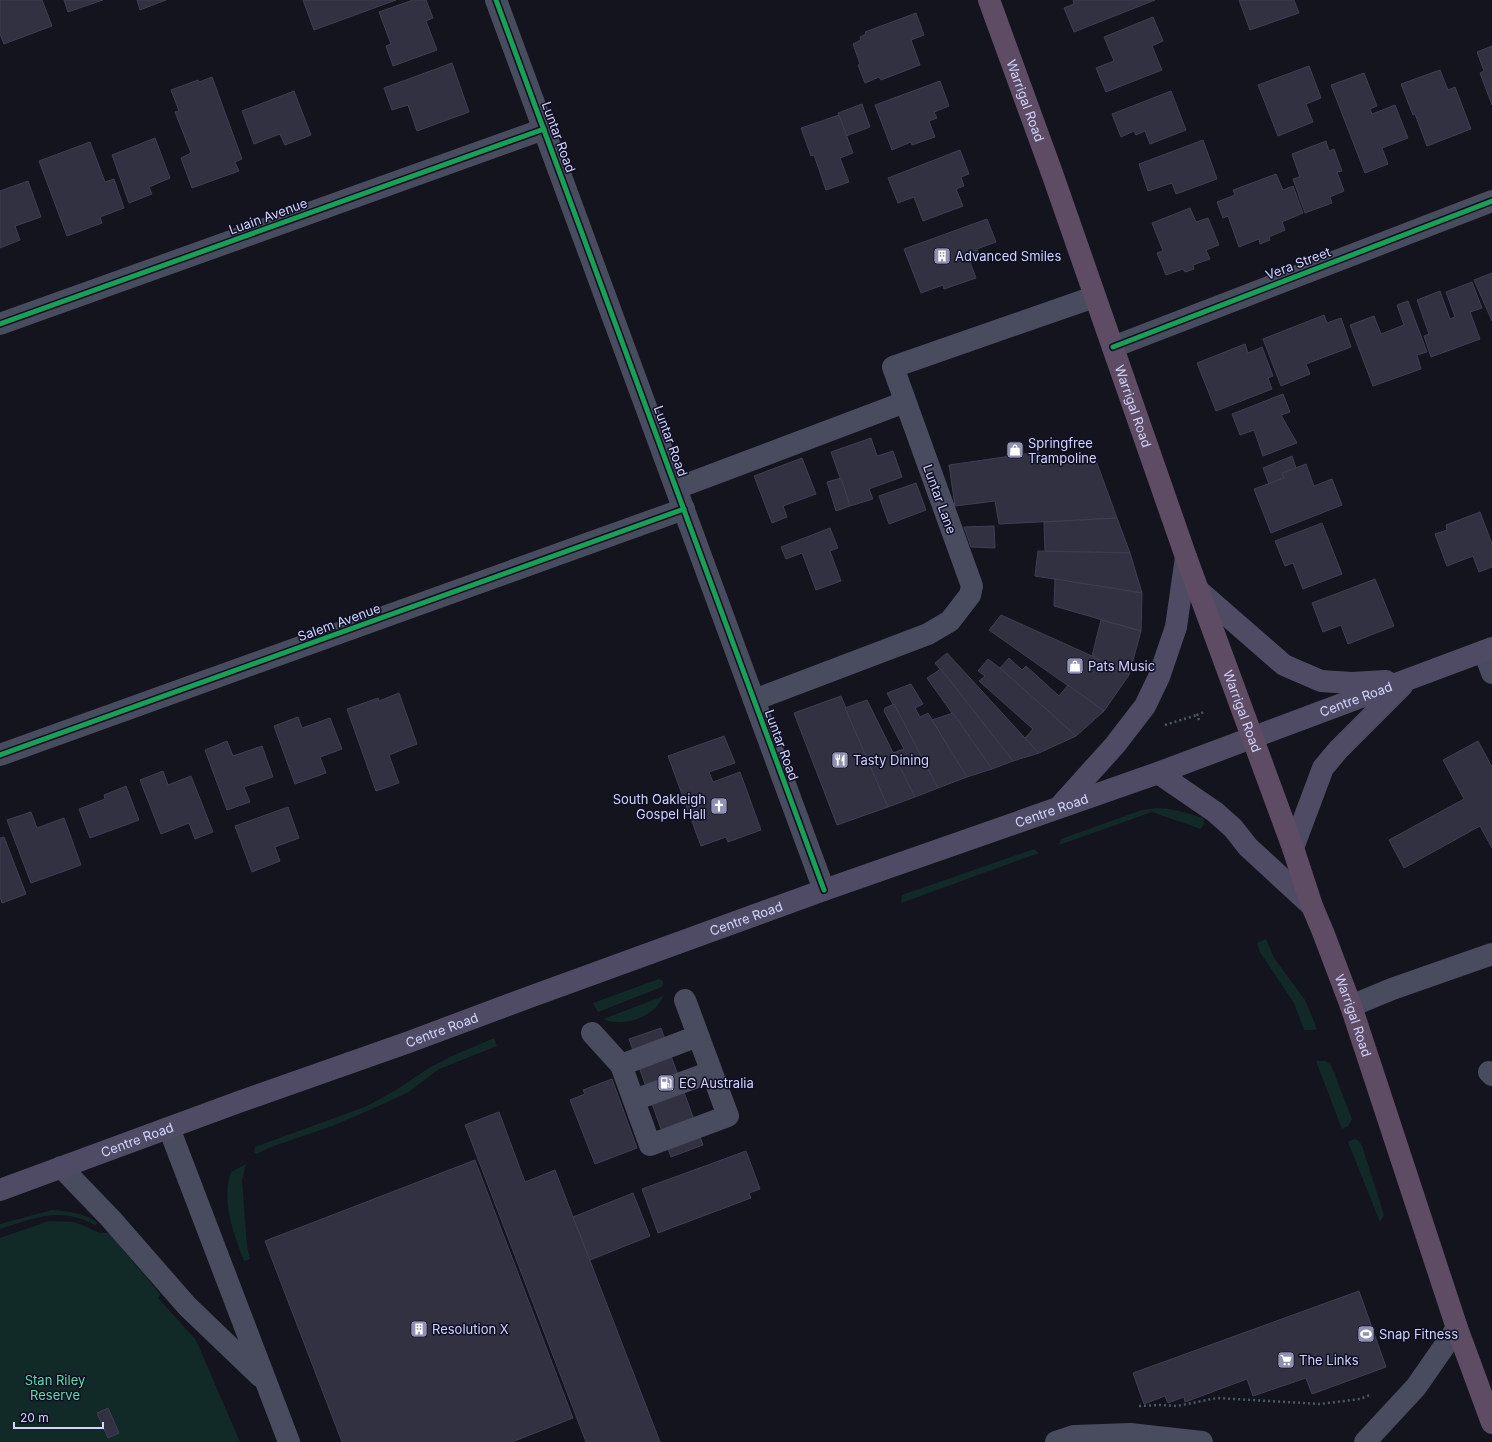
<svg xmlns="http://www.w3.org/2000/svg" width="1492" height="1442" font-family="Inter,sans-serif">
<rect width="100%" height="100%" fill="#14141e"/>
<!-- green -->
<g fill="#122a27">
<path d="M1158 808C1174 809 1188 813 1203 818L1204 823 1201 829 1152 812 1059 845 1061 839 1142 810Z"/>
<path d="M1034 849 1039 853 901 903 902 895Z"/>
<path d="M1266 939 1274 958 1305 1000 1317 1029 1314 1030H1304L1294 1003 1260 952 1257 943Z"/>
<path d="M659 979 663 981 662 987 598 1012 593 1003Z"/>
<path d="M664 996C661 1000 658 1006 654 1009 640 1021 620 1026 603 1019Z"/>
<path d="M494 1038 497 1046 439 1069 407 1093 356 1116 332 1126 268 1148 257 1154 254 1152 255 1147 367 1106 396 1090 429 1068 450 1057Z"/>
<path d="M1316 1061H1326L1331 1065 1352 1119 1348 1126 1342 1129Z"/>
<path d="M1355 1139 1359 1141 1362 1146 1384 1215 1380 1222 1348 1142Z"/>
<path d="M246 1164 242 1180 247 1247 250 1259 244 1261C234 1234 221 1202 231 1172Z"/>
<path d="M52 1210C68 1211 84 1213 98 1223L95 1225C60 1206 35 1218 0 1229V1224Z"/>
<path d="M49 1221 74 1222 100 1233H109L160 1294 158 1298 196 1340 240 1442H0V1238Z"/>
</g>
<!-- building -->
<g fill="#323141" stroke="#3e3f53">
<path d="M0 0H42L52 26 4 44 0 34Z"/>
<path d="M64 0H103L68 12Z"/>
<path d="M137 0H166L140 10Z"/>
<path d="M303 0H396L314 30Z"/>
<path d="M413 0H426L433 18 426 21 437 50 393 66 386 46 391 44 379 12Z"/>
<path d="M1073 0H1155L1074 32 1064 8 1074 4Z"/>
<path d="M1239 0H1294L1299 13 1250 30Z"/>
<path d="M916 13 924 35 911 40 920 65 881 80 879 77 865 83 858 65 860 64 853 44 861 40 860 37 866 34 865 32Z"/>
<path d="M1153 17 1163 41 1152 46 1162 70 1106 92 1096 68 1114 61 1104 37Z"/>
<path d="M1492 46V105L1480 73 1484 71 1477 52Z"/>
<path d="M452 63 469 112 417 131 408 105 392 110 384 88Z"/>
<path d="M1309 66 1321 98 1306 104 1313 122 1278 136 1258 85Z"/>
<path d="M1440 70 1448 90 1455 87 1471 129 1427 146 1415 114 1413 115 1401 84Z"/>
<path d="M1364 73 1377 106 1370 109 1372 114 1395 105 1408 138 1382 148 1388 164 1365 173 1331 85Z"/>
<path d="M212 77 242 159 235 162 239 171 192 188 181 158 191 153 175 112 179 111 171 90 198 80 199 82Z"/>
<path d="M940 81 949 106 934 112 937 118 929 121 935 137 912 145 911 142 892 150 875 105Z"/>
<path d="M294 91 311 135 285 145 280 134 254 144 242 111Z"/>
<path d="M1171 91 1186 130 1150 144 1145 131 1136 135 1134 131 1121 137 1112 114Z"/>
<path d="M862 104 870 127 846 136 838 113Z"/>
<path d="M839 115 853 153 840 158 849 182 826 190 814 155 811 156 801 128Z"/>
<path d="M155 138 170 178 149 187 152 194 129 203 112 155Z"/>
<path d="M1203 140 1217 179 1176 194 1172 183 1148 191 1139 164Z"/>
<path d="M1326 141 1329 151 1334 149 1342 171 1337 172 1344 191 1330 197 1332 203 1305 213 1293 179 1300 177 1292 154Z"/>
<path d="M90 142 105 182 114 179 124 208 100 217 102 223 67 236 39 161Z"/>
<path d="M960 150 969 174 961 177 964 186 956 189 963 206 923 221 914 197 898 203 888 178Z"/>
<path d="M1276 174 1283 190 1293 186 1303 213 1282 222 1285 230 1269 237 1270 240 1260 244 1259 239 1239 247 1228 216 1223 218 1217 202 1235 195 1233 190Z"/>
<path d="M28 181 41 217 15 226 20 240 0 248V191Z"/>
<path d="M1190 208 1196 222 1208 218 1219 245 1206 250 1210 259 1193 265 1194 269 1185 272 1183 269 1166 275 1157 253 1163 251 1152 223Z"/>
<path d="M987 219 996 242 977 249 978 252 975 260 970 262 976 278 944 289 943 285 921 293 904 249Z"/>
<path d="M1492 273V321L1474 280Z"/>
<path d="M1472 282 1482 308 1470 312 1480 339 1431 357 1424 336 1429 334 1417 300 1440 291 1450 319 1455 317 1446 292Z"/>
<path d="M1408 301 1427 352 1417 355 1421 369 1373 386 1350 325 1374 316 1381 334 1404 325 1397 305Z"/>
<path d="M1324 315 1327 323 1341 318 1351 347 1306 364 1310 374 1281 386 1263 339Z"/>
<path d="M1245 344 1248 353 1262 347 1273 376 1268 378 1272 389 1216 411 1197 363Z"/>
<path d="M1283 394 1290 412 1281 415 1297 443 1263 456 1254 430 1240 435 1232 414Z"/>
<path d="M871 438 877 456 893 451 902 477 869 489 873 499 850 506 831 452Z"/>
<path d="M1039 452 1041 466 1094 455 1117 518 999 524 995 501 955 506 949 465Z"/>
<path d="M1292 456 1296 468 1282 473 1284 478 1269 484 1263 468Z"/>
<path d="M802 458 816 494 783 506 787 517 772 523 754 476Z"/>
<path d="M1306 464 1314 486 1332 479 1342 505 1271 533 1254 489 1284 478 1282 473Z"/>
<path d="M841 478 850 506 836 511 827 482Z"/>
<path d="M916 483 926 510 889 524 879 496Z"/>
<path d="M1480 512 1492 544V567L1479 572 1473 556 1447 566 1435 534 1447 530 1446 525Z"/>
<path d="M1117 518 1130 553 1045 551 1044 522Z"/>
<path d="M1322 523 1342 574 1303 589 1293 563 1285 566 1275 541Z"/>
<path d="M994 526 995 548 971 547 964 527Z"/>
<path d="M830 528 838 548 830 551 841 581 816 590 802 553 786 559 781 547Z"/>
<path d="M1038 551 1130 553 1142 593 1035 576Z"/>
<path d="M1055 579 1142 593 1141 631 1054 606Z"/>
<path d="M1375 579 1394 626 1348 644 1341 625 1323 632 1312 603Z"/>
<path d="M1001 615 1092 656 1129 675 1104 711 989 630Z"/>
<path d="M1101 620 1141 631 1129 675 1092 656Z"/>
<path d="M947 653 1025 738 1039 753 1013 761 935 663Z"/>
<path d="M1009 658 1022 670 1026 666 1059 696 1068 685 1104 711 1076 736 1000 668Z"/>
<path d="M988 659 1000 668 1076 736 1039 753 1025 738 1033 729 979 681 985 676 978 671Z"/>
<path d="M941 669 1013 761 992 769 927 678Z"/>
<path d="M911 684 923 704 915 708 920 717 928 713 967 777 938 788 887 693Z"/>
<path d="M399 693 417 744 389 755 399 783 376 791 347 709 378 698 379 701Z"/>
<path d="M841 696 888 807 837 825 794 713Z"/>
<path d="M867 700 915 797 888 807 845 708Z"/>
<path d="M894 704 938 788 915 797 893 753 904 749 884 711 885 708Z"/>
<path d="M953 713 992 769 967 777 932 720Z"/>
<path d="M298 717 302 728 330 718 342 749 320 757 326 773 295 784 274 726Z"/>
<path d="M724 736 735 763 709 772 713 782 740 772 761 830 728 842 726 837 701 846 668 756Z"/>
<path d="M227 741 233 756 262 746 273 777 244 787 250 802 227 810 205 750Z"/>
<path d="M1478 741 1492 767V848L1480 826 1404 868 1389 840 1464 799 1443 760Z"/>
<path d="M163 771 168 785 191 776 213 832 195 839 189 823 161 834 140 780Z"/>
<path d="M126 786 139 820 90 838 79 809 105 799 104 795Z"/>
<path d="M288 807 299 838 275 847 280 861 252 872 235 826Z"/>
<path d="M31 812 37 828 64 818 81 865 31 883 7 820Z"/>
<path d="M4 837 26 894 2 903 0 897V838Z"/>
<path d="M661 1028 703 1145 671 1157 629 1039Z"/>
<path d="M612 1079 637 1148 595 1164 570 1100 585 1094 583 1090Z"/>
<path d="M499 1112 525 1182 555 1170 660 1442H586L465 1125Z"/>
<path d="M746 1151 760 1189 749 1193 751 1198 658 1233 642 1189Z"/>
<path d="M475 1160 573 1418 512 1442H342L265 1241Z"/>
<path d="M633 1193 650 1236 590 1260 573 1217Z"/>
<path d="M1359 1291 1386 1367 1312 1394 1306 1378 1253 1396 1247 1379 1185 1402 1184 1397 1168 1403 1165 1396 1144 1404 1133 1373Z"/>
<path d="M108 1408 119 1433 108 1438 97 1413Z"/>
</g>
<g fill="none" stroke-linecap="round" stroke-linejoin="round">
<!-- path -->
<g stroke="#495a64" stroke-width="2.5" stroke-dasharray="2 3" stroke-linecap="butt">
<path d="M1199 720 1197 715 1204 712"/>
<path d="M1165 725 1197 715"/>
<path d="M1139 1406 1160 1405 1177 1406 1217 1398 1320 1404 1360 1399 1370 1395"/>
</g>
<!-- minor -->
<g stroke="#494b5f" stroke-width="22">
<path d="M496 0 824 890"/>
<path d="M0 324 544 129"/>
<path d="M1113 347 1492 201"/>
<path d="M677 488 905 402"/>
<path d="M1484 651 1492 673"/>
<path d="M754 700 928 634 950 621 970 595 972 586 893 367 1094 297"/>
<path d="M0 755 684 509"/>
<path d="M1351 1006 1392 989 1492 954"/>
<path d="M592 1033 621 1065 650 1145 728 1116 685 1000"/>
<path d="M621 1065 698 1036"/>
<path d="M1489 1072 1492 1075"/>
<path d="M634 1100 711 1072"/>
<path d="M169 1128 289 1442"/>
<path d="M61 1167 111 1219 187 1306 260 1376"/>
<path d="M1056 1442 1074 1436 1130 1434 1202 1442"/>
<path d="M1365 1442 1416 1387 1457 1328"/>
</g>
<!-- major -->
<g stroke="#504b65" stroke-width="22">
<path d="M1198 590 1284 665 1321 681 1352 683 1386 681"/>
<path d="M1158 773 1215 812 1233 828 1248 847 1312 906"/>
<path d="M1060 806 1115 745 1145 706 1159 677 1176 627 1186 557"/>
<path d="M1293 848 1323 768 1338 750 1402 686"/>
<path id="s1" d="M0 1190 236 1103 409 1042 535 995 824 890 1158 773 1492 648"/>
</g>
<!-- highway -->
<path stroke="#5d4c64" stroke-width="22" id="s2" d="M989 0 1052 173 1186 557 1293 848 1312 906 1323 932 1351 1006 1457 1328 1492 1423"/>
<defs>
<g id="cycleway">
<path d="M496 0 824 890"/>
<path d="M0 324 544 129"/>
<path d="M1113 347 1492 201"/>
<path d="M0 755 684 509"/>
</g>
</defs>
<!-- cycleway casing -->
<use href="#cycleway" stroke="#0f0f23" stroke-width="8"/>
<!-- cycleway -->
<use href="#cycleway" stroke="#1a9f57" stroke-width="5"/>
</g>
<!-- icons -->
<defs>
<symbol id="building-square" viewBox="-11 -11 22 22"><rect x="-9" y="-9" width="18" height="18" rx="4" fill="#9091b0" stroke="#0f0f23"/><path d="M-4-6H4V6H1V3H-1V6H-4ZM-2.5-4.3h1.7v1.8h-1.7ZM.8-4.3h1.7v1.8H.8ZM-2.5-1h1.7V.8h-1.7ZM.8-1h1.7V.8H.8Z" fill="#fff"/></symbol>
<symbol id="shop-square" viewBox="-11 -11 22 22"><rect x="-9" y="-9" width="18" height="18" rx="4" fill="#9091b0" stroke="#0f0f23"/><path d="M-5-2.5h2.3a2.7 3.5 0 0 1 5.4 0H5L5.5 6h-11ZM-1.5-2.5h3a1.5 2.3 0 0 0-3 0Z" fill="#fff"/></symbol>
<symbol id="restaurant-square" viewBox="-11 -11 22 22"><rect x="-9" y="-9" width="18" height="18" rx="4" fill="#9091b0" stroke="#0f0f23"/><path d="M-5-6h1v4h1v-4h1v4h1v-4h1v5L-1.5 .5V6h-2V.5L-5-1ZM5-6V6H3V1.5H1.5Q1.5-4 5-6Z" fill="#fff"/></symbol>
<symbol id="church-square" viewBox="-11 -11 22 22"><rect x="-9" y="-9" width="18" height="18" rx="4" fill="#9091b0" stroke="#0f0f23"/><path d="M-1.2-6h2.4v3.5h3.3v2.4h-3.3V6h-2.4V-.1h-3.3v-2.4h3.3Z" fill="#fff"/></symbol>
<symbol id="fuel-square" viewBox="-11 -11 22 22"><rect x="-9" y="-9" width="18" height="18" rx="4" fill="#9091b0" stroke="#0f0f23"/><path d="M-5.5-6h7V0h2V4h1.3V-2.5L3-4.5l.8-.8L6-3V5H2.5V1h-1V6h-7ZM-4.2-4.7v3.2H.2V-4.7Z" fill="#fff"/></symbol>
<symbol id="stadium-square" viewBox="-11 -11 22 22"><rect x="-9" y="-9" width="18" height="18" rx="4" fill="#9091b0" stroke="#0f0f23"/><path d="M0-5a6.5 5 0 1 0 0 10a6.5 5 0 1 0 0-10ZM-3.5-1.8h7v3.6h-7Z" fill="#fff"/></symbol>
<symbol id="supermarket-square" viewBox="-11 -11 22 22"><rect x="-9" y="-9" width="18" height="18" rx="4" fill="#9091b0" stroke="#0f0f23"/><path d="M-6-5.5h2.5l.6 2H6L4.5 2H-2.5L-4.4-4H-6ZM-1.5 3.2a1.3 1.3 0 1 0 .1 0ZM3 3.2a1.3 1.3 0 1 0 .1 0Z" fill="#fff"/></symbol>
</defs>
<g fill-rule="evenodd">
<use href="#building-square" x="932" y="246" width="20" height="20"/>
<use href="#shop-square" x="1005" y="440" width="20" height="20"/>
<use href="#shop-square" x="1065" y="656" width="20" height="20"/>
<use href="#restaurant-square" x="830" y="750" width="20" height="20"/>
<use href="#church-square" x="709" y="796" width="20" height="20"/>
<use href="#fuel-square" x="656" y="1073" width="20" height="20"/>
<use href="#building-square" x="409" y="1319" width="20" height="20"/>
<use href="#stadium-square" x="1356" y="1324" width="20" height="20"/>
<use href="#supermarket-square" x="1276" y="1350" width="20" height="20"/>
</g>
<g text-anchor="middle" stroke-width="3" stroke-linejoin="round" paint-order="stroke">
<!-- street labels -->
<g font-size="13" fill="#d2d4fe" stroke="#0f0f23">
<text dy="5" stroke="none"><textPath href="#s2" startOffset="107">Warrigal Road</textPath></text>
<text transform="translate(559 137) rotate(70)" y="5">Luntar Road</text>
<text transform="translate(268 216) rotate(-20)" y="5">Luain Avenue</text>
<text transform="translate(1298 263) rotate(-21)" y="5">Vera Street</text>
<text dy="5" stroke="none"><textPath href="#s2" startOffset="431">Warrigal Road</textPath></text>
<text transform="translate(671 441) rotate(70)" y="5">Luntar Road</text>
<text transform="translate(940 499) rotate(70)" y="5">Luntar Lane</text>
<text transform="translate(339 622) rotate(-20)" y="5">Salem Avenue</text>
<text dy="5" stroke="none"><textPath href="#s1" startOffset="1442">Centre Road</textPath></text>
<text dy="5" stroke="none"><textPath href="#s2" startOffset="755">Warrigal Road</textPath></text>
<text transform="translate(782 745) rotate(70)" y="5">Luntar Road</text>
<text dy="5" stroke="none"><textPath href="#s1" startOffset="1118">Centre Road</textPath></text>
<text dy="5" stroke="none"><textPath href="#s1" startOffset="794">Centre Road</textPath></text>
<text dy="5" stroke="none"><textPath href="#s2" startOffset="1079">Warrigal Road</textPath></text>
<text dy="5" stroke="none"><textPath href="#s1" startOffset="470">Centre Road</textPath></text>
<text dy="5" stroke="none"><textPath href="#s1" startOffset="146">Centre Road</textPath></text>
</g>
<!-- poi labels -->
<g font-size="13" fill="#d2d4fe" stroke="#0f0f23" text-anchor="start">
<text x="955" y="261">Advanced Smiles</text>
<text x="1028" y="448">Springfree<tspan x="1028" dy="15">Trampoline</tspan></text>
<text x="1088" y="671">Pats Music</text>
<text x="853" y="765">Tasty Dining</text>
<text x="706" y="804" text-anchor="end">South Oakleigh<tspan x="706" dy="15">Gospel Hall</tspan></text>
<text x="679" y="1088">EG Australia</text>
<text x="432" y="1334">Resolution X</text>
<text x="1379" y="1339">Snap Fitness</text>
<text x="1299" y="1365">The Links</text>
</g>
<!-- park labels -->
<g font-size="13" fill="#5fddab" stroke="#0f0f23">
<text x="55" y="1385">Stan Riley<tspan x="55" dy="15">Reserve</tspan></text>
</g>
</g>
<!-- scale -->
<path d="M14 1422v6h89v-6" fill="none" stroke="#d2d4fe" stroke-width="2"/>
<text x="20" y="1422" font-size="12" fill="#d2d4fe" stroke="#0f0f23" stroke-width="3" paint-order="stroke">20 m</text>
</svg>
